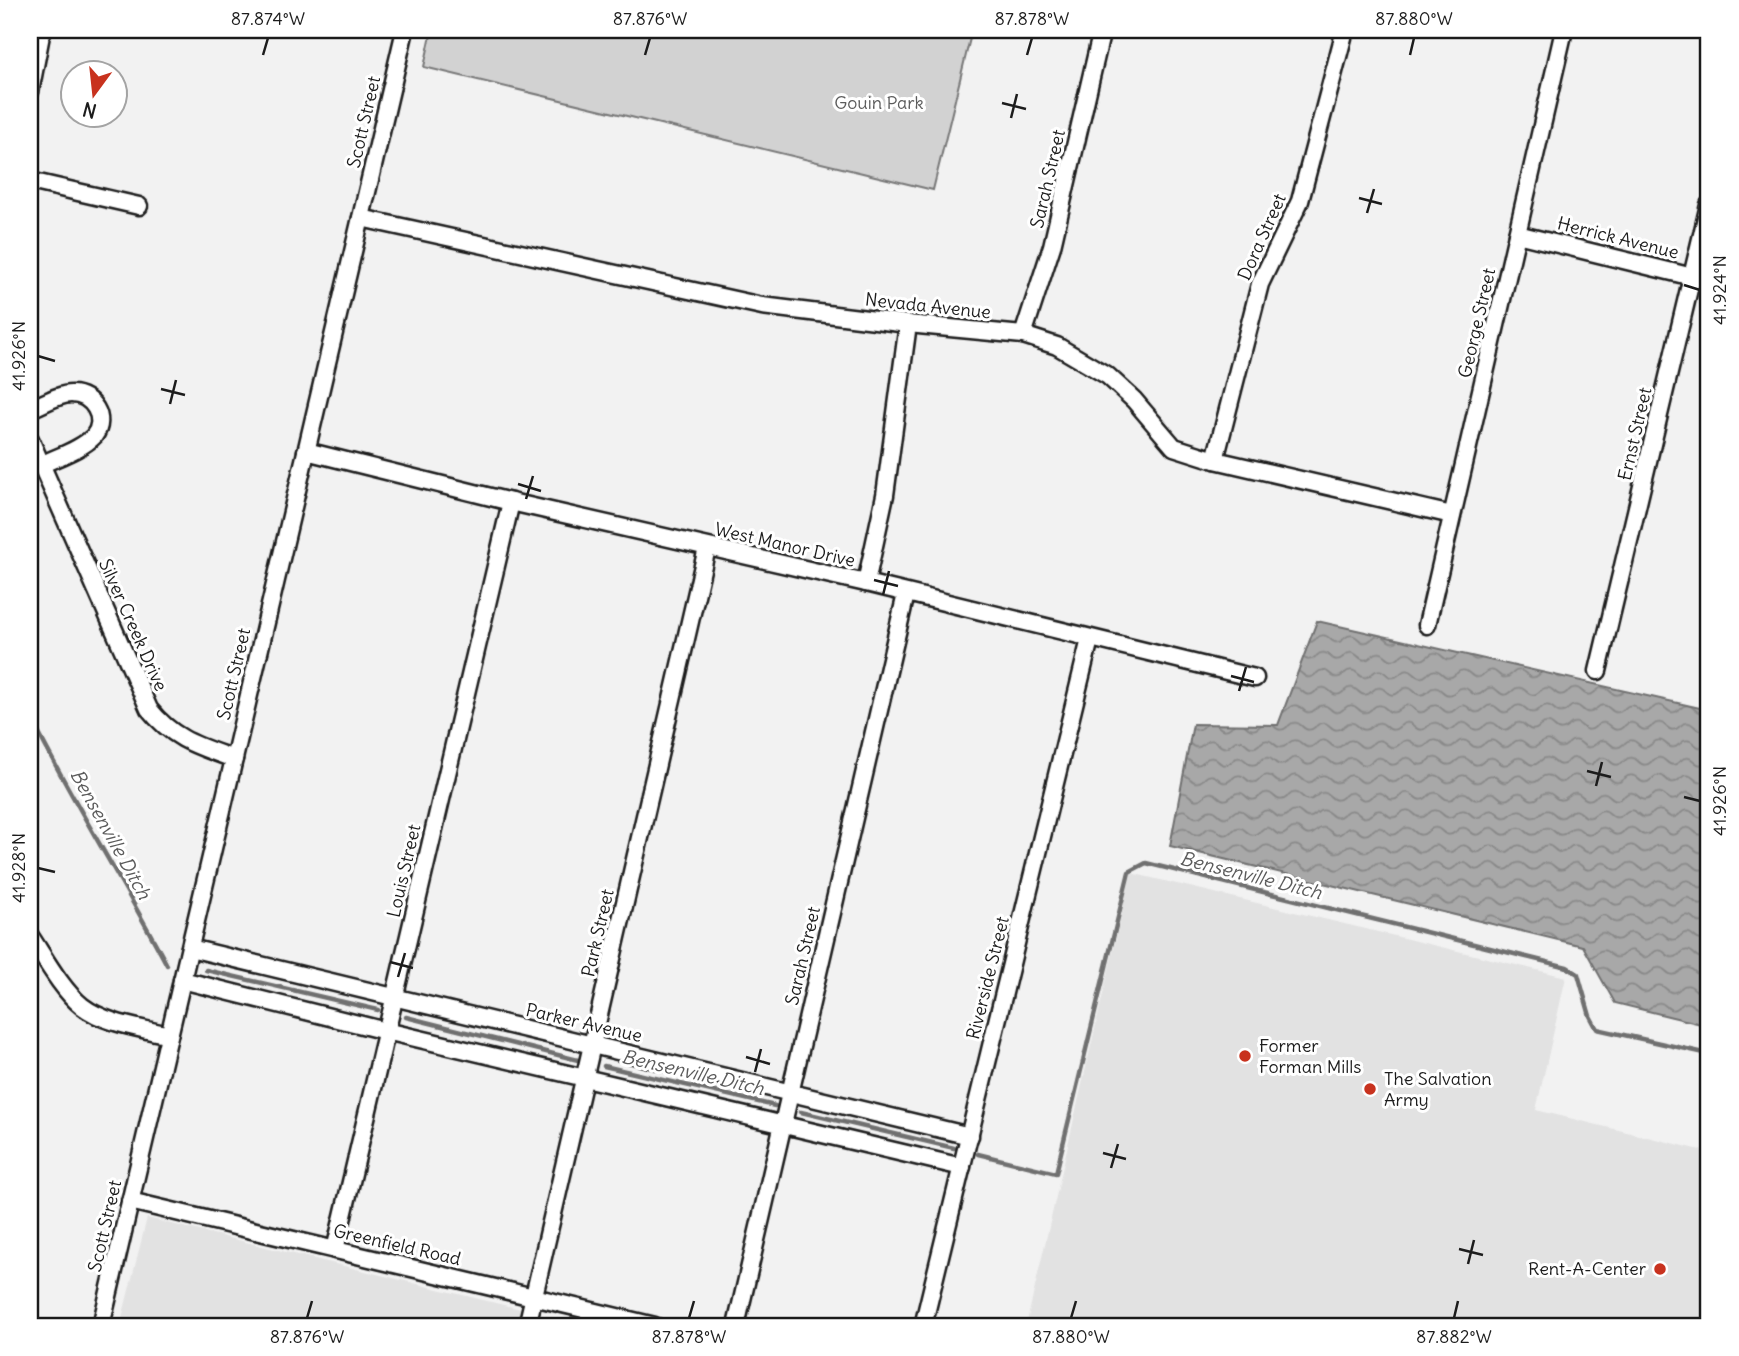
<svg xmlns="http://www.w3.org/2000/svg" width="1739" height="1356" font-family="Delius,sans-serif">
<defs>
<pattern id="water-waves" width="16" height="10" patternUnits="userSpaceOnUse" patternTransform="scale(1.75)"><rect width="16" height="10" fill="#a8a8a8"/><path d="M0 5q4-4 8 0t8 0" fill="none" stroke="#888"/></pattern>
</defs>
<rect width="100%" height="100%" fill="#f2f2f2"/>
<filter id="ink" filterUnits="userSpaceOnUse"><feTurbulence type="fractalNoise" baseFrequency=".0143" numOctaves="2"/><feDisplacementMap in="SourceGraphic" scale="14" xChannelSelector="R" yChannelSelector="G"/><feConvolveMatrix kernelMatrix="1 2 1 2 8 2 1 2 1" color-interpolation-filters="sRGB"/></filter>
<g filter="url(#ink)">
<!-- built -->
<g fill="#e2e2e2">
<path d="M1131 873 1566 977 1536 1110 1709 1152V1326H1026Z"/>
<path d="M147 1218 590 1326H120Z"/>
</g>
<!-- green -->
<path fill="#d2d2d2" stroke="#777" stroke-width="2" d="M432 30H972L933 190 424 67Z"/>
<!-- water -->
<path fill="url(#water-waves)" stroke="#707070" stroke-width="2" d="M1317 621 1709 710V1026L1615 1003 1583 946 1170 846 1193 724 1278 725Z"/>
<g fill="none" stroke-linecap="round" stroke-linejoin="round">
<!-- stream -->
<g stroke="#707070" stroke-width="4.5">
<path d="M30 716C72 801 123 881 167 965"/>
<path d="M206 970 378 1010"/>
<path d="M406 1017 578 1060"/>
<path d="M604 1066 775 1106"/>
<path d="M801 1112 954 1148"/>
<path d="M978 1154 1056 1173 1129 872 1146 863 1567 967 1578 974 1590 1016 1597 1029 1709 1054"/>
</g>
<defs>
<g id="minor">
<path d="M30 92 42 30"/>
<path d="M30 181 139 206"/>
<path d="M361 218 762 306 908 324 1023 335 1057 346 1108 376 1134 400 1174 447 1215 460 1452 515"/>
<path d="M1517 234 1709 281"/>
<path d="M1023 335 1052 246 1102 30"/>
<path d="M30 409C42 405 58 394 71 394 92 394 108 418 94 436 82 449 57 457 41 465"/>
<path d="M30 439 149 709C174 740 198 746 234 759"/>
<path d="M306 451 511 502 866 583 1255 678"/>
<path d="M1215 460 1260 284 1300 201 1345 30"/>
<path d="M866 583 885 495 908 324"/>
<path d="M1427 625 1564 30"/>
<path d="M1598 671 1709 205"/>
<path d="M30 936C44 957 62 990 82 1006 105 1024 142 1028 169 1035"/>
<path d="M190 948 970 1136"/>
<path d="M182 980 386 1031 962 1167"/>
<path d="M130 1201 655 1326"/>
<path d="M335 1250 511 502"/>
<path d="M101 1326 405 30"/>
<path d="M527 1326 707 548"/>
<path d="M736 1326 906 594"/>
<path d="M923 1326 1090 639"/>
</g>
</defs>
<!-- minor casing -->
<use href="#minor" stroke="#1c1c1c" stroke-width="21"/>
<!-- minor -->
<use href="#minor" stroke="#fff" stroke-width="16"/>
</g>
</g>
<!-- ticks -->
<path fill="none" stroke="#1c1c1c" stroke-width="2.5" d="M263 55 268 38M645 55 650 38M1027 55 1032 38M1410 55 1414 38M1002 103 1026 109M1011 118 1017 94M1359 198 1382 204M1367 213 1374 189M1684 285 1700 290M38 356 55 361M161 389 185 395M170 404 176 380M518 484 541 491M526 499 533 476M874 580 898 586M883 595 889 571M1231 676 1254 682M1239 691 1246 667M1587 771 1611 777M1596 786 1602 762M1684 797 1700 801M38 868 55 872M390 962 413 968M398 977 405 953M746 1057 770 1064M755 1072 761 1049M1103 1153 1126 1159M1111 1168 1118 1144M1459 1249 1483 1255M1468 1264 1474 1240M307 1318 312 1301M689 1318 694 1301M1071 1318 1076 1301M1454 1318 1458 1301"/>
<!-- markers -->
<g fill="#c8321e" stroke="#fff" stroke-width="2.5">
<circle cx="1245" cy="1056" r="7"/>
<circle cx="1370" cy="1089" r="7"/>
<circle cx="1660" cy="1269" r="7"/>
</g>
<g text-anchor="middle" stroke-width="6" stroke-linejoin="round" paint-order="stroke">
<!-- park labels -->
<g font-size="18" fill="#5c5c5c" stroke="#fff">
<text x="879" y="109">Gouin Park</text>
</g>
<!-- street labels -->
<g font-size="18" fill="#1c1c1c" stroke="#fff">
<text transform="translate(364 122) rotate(-77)" y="6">Scott Street</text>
<text transform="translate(1048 179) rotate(-77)" y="6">Sarah Street</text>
<text transform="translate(1262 237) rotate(-66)" y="6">Dora Street</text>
<text transform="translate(1618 238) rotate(14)" y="6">Herrick Avenue</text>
<text transform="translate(928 306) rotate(6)" y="6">Nevada Avenue</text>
<text transform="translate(1477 323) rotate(-77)" y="6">George Street</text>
<text transform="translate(1635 434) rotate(-77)" y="6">Ernst Street</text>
<text transform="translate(785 545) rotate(13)" y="6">West Manor Drive</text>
<text transform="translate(133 625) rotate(66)" y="6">Silver Creek Drive</text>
<text transform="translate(234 674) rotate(-77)" y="6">Scott Street</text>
<text transform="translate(404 871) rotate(-77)" y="6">Louis Street</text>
<text transform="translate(598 933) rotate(-77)" y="6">Park Street</text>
<text transform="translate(803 956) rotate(-77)" y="6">Sarah Street</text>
<text transform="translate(988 978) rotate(-76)" y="6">Riverside Street</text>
<text transform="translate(584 1023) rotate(13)" y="6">Parker Avenue</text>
<text transform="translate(105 1226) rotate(-77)" y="6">Scott Street</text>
<text transform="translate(397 1245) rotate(13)" y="6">Greenfield Road</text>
</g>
<!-- poi labels -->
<g font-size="18" fill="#1c1c1c" stroke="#fff" text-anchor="start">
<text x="1259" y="1052">Former<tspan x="1259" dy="21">Forman Mills</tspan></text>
<text x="1384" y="1085">The Salvation<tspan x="1384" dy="21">Army</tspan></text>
<text x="1646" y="1275" text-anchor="end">Rent-A-Center</text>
</g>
<!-- water labels -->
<g font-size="19" font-style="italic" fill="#5b5b5b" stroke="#fff">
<text transform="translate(111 834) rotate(61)" y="7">Bensenville Ditch</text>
<text transform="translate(1251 875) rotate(14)" y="7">Bensenville Ditch</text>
<text transform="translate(693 1072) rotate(13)" y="7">Bensenville Ditch</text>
</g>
</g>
<!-- margin -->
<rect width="1739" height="1356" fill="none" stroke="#fff" stroke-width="77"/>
<!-- north arrow -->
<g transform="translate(94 94) rotate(195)"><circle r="33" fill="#ffffff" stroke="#a4a4a4" stroke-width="2"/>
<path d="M0-5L12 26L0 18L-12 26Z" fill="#c8321e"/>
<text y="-10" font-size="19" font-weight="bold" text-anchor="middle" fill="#1c1c1c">N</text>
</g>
<rect x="38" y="38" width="1662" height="1280" fill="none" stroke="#1c1c1c" stroke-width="2.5"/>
<g font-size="18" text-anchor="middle" fill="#1c1c1c">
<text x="268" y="25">87.874°W</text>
<text x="650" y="25">87.876°W</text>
<text x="1032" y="25">87.878°W</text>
<text x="1414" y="25">87.880°W</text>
<text transform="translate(1720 290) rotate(-90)" y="6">41.924°N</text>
<text transform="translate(19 356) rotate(-90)" y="6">41.926°N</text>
<text transform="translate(1720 801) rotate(-90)" y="6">41.926°N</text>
<text transform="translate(19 868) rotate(-90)" y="6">41.928°N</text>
<text x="307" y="1343">87.876°W</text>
<text x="689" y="1343">87.878°W</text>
<text x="1071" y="1343">87.880°W</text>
<text x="1454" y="1343">87.882°W</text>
</g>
</svg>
